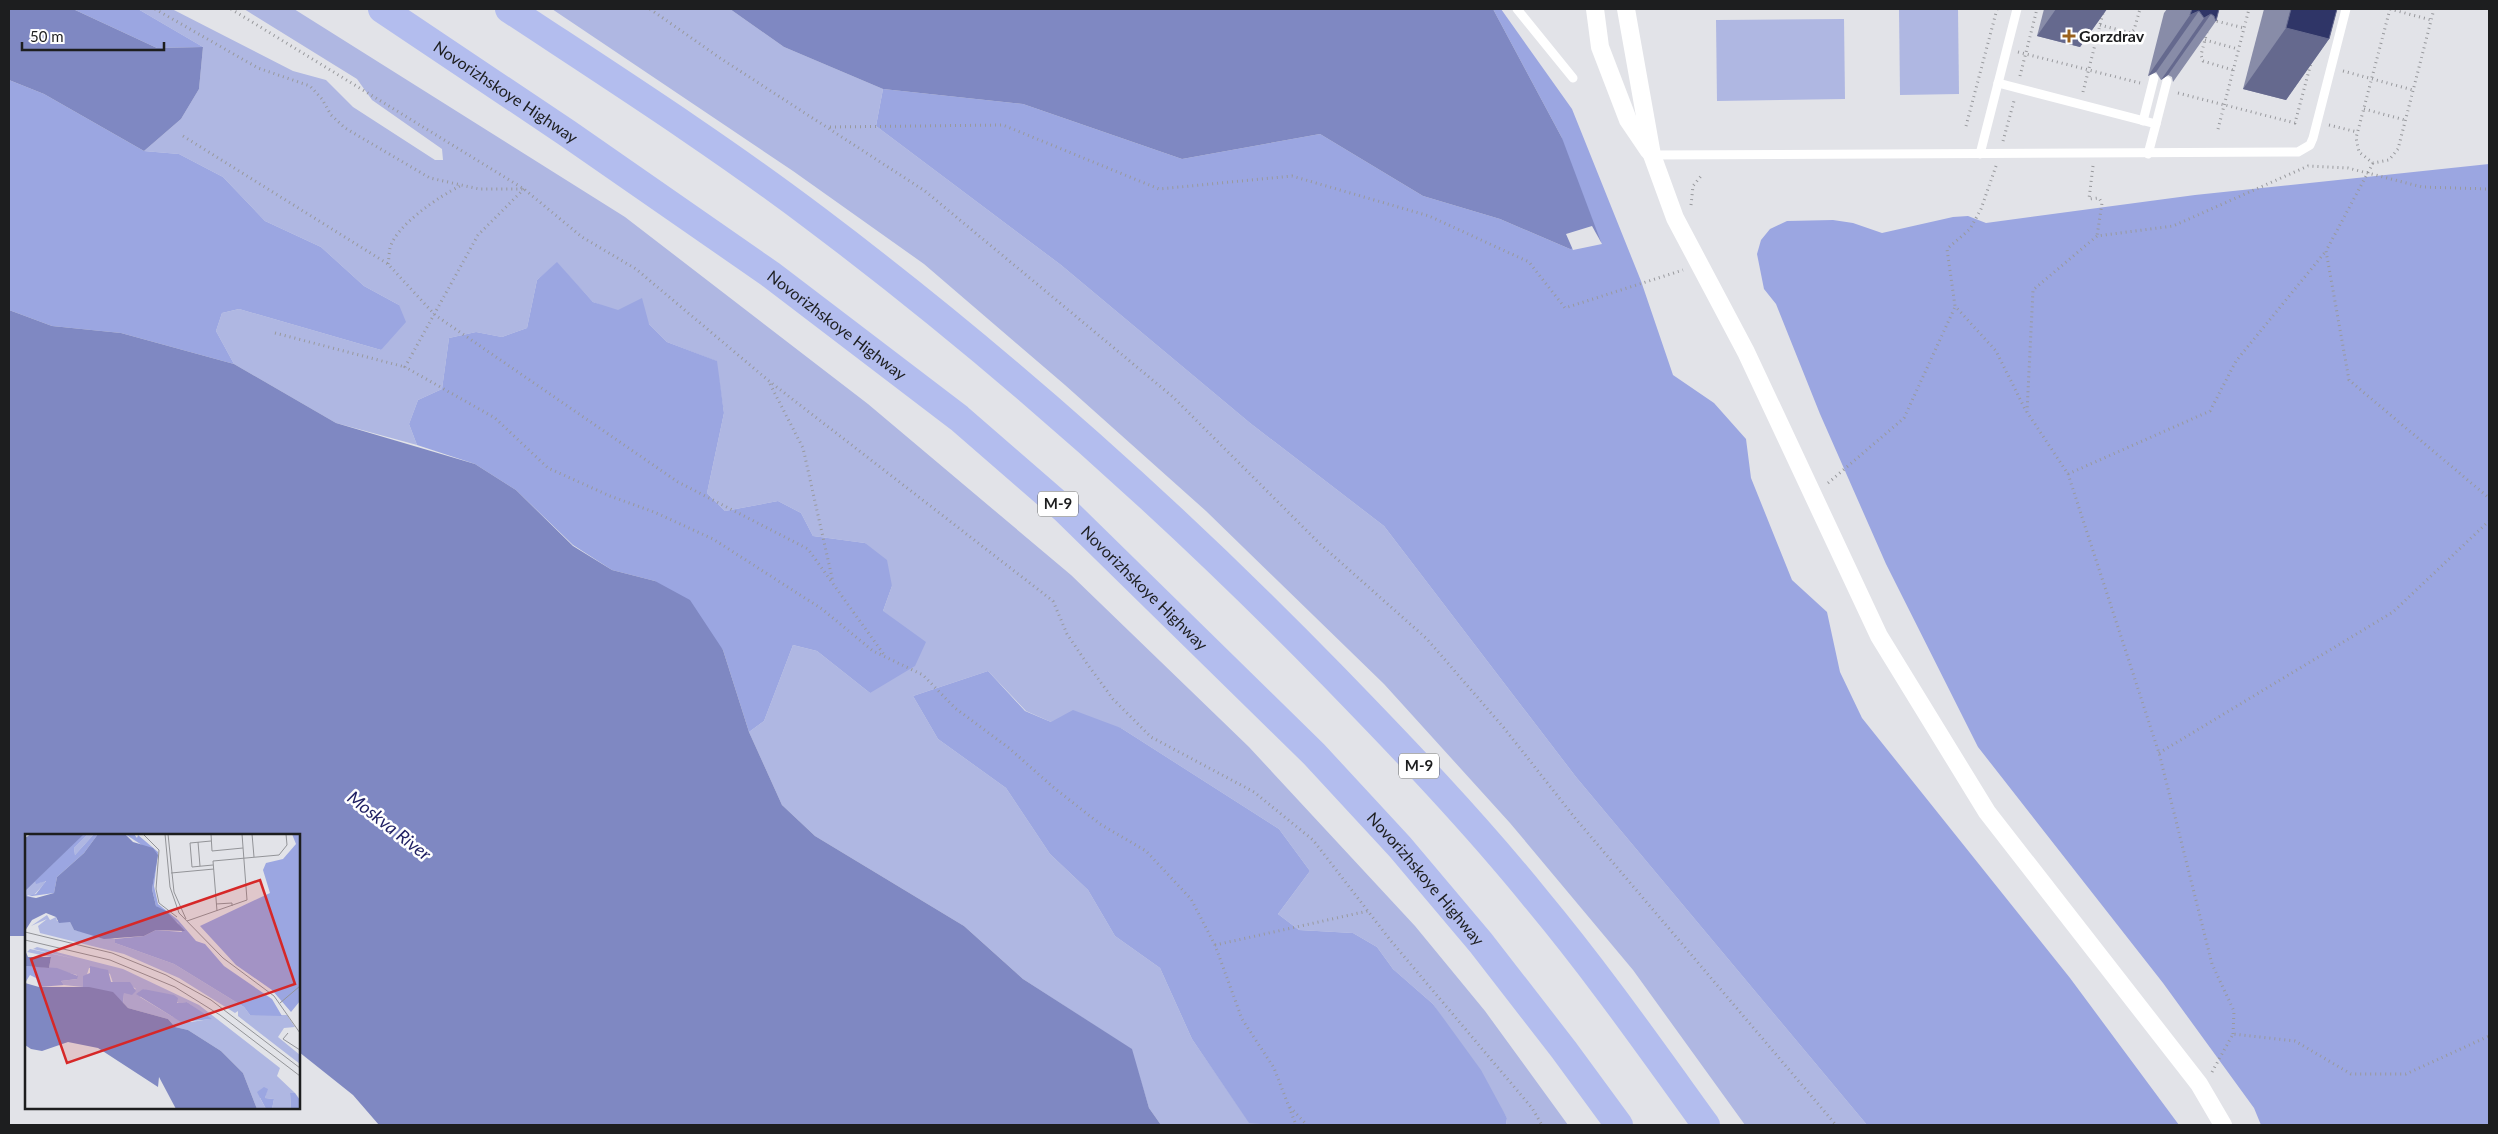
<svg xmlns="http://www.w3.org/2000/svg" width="2498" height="1134" font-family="Lato,sans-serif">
<rect width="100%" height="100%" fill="#e2e3e8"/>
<!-- green -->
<g fill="#afb7e2">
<path d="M138 9H172L293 71 326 80 353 107 435 160H443L442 149 372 100 357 79 244 9H294L625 217 868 404 1071 575 1249 747 1415 926 1485 1011 1568 1125H1506L1507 1118 1433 1004 1393 969 1377 947 1353 933 1299 930 1278 914 1310 871 1279 829 1121 728 1051 722 1026 711 988 671 913 696 938 739 1006 788 1050 854 1088 890 1115 936 1160 968 1192 1039 1249 1122 1273 1125H1161L1149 1108 1131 1049 1023 979 964 926 815 836 782 805 749 732 764 721 793 645 817 651 870 693 883 611 892 586 865 543 813 536 801 513 778 501 725 511 707 493 724 413 716 361 667 342 649 324 593 302 557 263 537 280 527 328 502 337 476 332 449 338 442 389 418 400 409 424 417 445 336 423 234 364 216 331 222 313 239 309 381 350 399 305 364 286 321 247 265 221 223 177 179 154 144 151 181 119 199 89 203 47Z"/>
<path d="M552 9H730L784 47 883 89 876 126 1061 265 1250 423 1384 526 1576 777 1867 1125H1745L1633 970 1510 823 1384 684 1206 511 1065 385 924 264 793 171Z"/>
<path d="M1899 9H1958L1959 94 1900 95Z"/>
<path d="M1844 19 1845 99 1717 101 1716 20Z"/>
</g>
<!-- forest -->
<g fill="#9ba6e1">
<path d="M73 9H138L203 47 157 48Z"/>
<path d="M1493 9H1501L1572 109 1641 281 1673 375 1714 403 1746 439 1751 478 1792 580 1827 612 1840 672 1862 718 2070 978 2179 1125H1867L1576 777 1384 526 1250 423 1061 265 876 126 883 89 1023 104 1182 159 1320 134 1423 196 1500 219 1570 249 1562 138Z"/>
<path d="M9 80 44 94 144 151 179 154 223 177 265 221 321 247 364 286 399 305 406 322 381 350 239 309 222 313 216 331 234 364 121 333 52 326 9 310Z"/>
<path d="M2489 164V1125H2261L2254 1108 2163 983 1978 747 1886 564 1820 414 1776 304 1764 289 1757 254 1761 240 1770 229 1787 221 1833 220 1853 223 1882 233 1953 217 1968 216 1986 223 2195 195Z"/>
<path d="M557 262 593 302 618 310 642 298 649 324 667 342 717 361 724 413 707 493 725 511 778 501 801 513 813 536 865 543 887 560 892 586 883 611 926 642 915 666 870 693 817 651 793 645 764 721 749 732 723 650 655 581 612 570 573 545 516 490 475 464 417 445 409 424 418 400 442 389 449 338 476 332 502 337 527 328 537 280Z"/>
<path d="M988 671 1025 711 1051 722 1073 710 1121 728 1279 829 1310 871 1278 914 1299 930 1353 933 1377 947 1393 969 1433 1004 1481 1070 1507 1118 1506 1125H1273L1249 1123 1192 1039 1160 968 1115 936 1088 890 1050 854 1006 788 938 739 913 696Z"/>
</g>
<!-- water -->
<g fill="#7f88c2">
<path d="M9 9H73L157 48 203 47 199 89 181 119 144 151 44 94 9 80Z"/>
<path d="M730 9H1493L1562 138 1601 242 1570 249 1500 219 1423 196 1320 134 1182 159 1023 104 883 89 784 47Z"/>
<path d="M9 310 52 326 121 333 234 364 336 423 475 464 516 490 573 546 612 570 655 581 690 600 723 650 749 732 782 805 815 836 964 926 1023 979 1132 1049 1149 1108 1161 1125H379L353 1095 299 1052V835H26V936H9Z"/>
</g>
<!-- pier -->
<path fill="#e2e3e8" d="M1592 226 1602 244 1573 250 1566 234Z"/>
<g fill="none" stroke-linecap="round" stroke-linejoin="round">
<!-- path -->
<g stroke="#98999d" stroke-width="3" stroke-dasharray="1 4" stroke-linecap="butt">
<path d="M155 9 258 68 310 86 322 99 331 115 345 128 430 178 479 189H524"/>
<path d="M231 9 524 189 582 237 636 269 769 381 1053 601 1067 634 1088 665 1113 699 1151 737 1254 792 1313 840 1391 941 1532 1108 1542 1125"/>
<path d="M650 9 720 58 925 191 1173 397 1319 543 1427 639 1504 728 1575 818 1836 1125"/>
<path d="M2390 9 2356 138 2359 152 2373 163 2389 160 2398 149 2434 9"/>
<path d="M2390 9 2431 20"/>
<path d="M2212 20 2244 28"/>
<path d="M2100 25 2131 33 2134 30 2140 9"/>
<path d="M2207 32 2201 55 2203 61 2233 70"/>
<path d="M2205 40 2238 49"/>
<path d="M2018 52 2140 83"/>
<path d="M2343 71 2413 90"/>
<path d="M2020 76 2037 9"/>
<path d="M2083 92 2104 9"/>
<path d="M2178 93 2295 123 2311 63"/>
<path d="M2364 109 2405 120"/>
<path d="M2329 125 2357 132"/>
<path d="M1966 126 1997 9"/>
<path d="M830 127 1003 125 1159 189 1292 176 1429 216 1529 262 1565 308 1683 270"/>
<path d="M2218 129 2249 9"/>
<path d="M183 136 388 264 435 315 678 482 808 549 885 656"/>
<path d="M2003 141 2014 101"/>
<path d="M2373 163 2326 251 2349 380 2489 498"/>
<path d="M1996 166 1981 209 1970 229 1947 249 1955 306 1996 351 2026 411"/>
<path d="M2093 166 2089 199 2099 198 2102 203 2097 236"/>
<path d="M524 189 478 235 405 367 495 418 548 468 610 496 654 512 713 539 822 609 873 651 923 675 955 708 1009 748 1053 787 1100 824 1146 851 1191 899 1215 945 1242 1019 1274 1068 1296 1125"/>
<path d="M1691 205 1693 186 1701 176"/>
<path d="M388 264C389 259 389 253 390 248 396 225 440 196 460 186"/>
<path d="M275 333 405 367"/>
<path d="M770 384 803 448 833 582"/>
<path d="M2068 474 2210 411 2236 361 2326 251"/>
<path d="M1828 483 1904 418 1955 307"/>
<path d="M2159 753 2393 612 2489 521"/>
<path d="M1215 945 1368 911"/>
<path d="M2233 1034 2234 1011 2212 964 2159 753 2068 474 2027 412 2033 290 2097 236 2173 226 2308 166 2348 168 2422 187 2489 189"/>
<path d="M2212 1072 2233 1034 2295 1041 2351 1074H2406L2489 1036"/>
<path d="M1290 1107 1307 1125"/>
</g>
<!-- service -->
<g stroke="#fff" stroke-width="9">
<path d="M1517 9 1573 78"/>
<path d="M1998 83 2156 124 2148 154"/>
<path d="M2143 121 2154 78"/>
<path d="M2156 124 2167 81"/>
<path d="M1980 154 2017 9"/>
<path d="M1652 155 2298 152 2310 145 2313 138 2346 9"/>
</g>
<!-- minor -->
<g stroke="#fff" stroke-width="18">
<path d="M1595 9 1600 47 1628 120 1649 151"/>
<path d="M1626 9 1652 155 1675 218 1746 352 1879 636 1987 812 2199 1084 2223 1125"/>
</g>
<!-- motorway -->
<g stroke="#b3bdee" stroke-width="28">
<path id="s1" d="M382 9 567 133 770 274 959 418 1065 510 1314 754 1400 847 1481 943 1564 1050 1619 1125"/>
<path d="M509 9C612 77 717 144 816 219 999 357 1171 510 1331 674 1402 747 1473 821 1537 900 1597 972 1651 1049 1706 1125"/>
</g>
</g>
<!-- wall -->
<g fill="#888ca8">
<path d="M2044 9H2107L2080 47 2037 36Z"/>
<path d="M2167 9H2219L2216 21 2173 82 2172 77 2168 75 2161 80 2156 72 2148 76 2164 13Z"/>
<path d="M2264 9H2337L2329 39 2286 100 2243 89Z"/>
</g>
<!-- shaded-wall -->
<g fill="#65698e">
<path d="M2056 9H2107L2080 47 2037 36Z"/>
<path d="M2199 11 2156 72 2148 76 2190 15Z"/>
<path d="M2211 14 2168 75 2161 80 2204 18Z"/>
<path d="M2286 28 2329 39 2286 100 2243 89Z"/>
</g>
<!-- building -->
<g fill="#2f3567" stroke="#65698e">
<path d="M2192 9H2219L2216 21 2214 16 2211 14 2204 18 2199 11 2190 15Z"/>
<path d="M2291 9H2337L2329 39 2286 28Z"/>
</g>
<!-- markers -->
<path fill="#99611d" stroke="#fff" stroke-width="2" d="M2066.5 28.5h5v5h5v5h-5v5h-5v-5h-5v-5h5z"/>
<g text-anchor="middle" stroke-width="5" stroke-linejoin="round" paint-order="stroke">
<!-- shield labels -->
<g fill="#fff" stroke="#616262" stroke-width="1">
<rect x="1038" y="491.5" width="40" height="25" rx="4"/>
<rect x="1399" y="753.5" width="40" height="25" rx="4"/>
</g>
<g font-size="15" font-weight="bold" fill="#1d1e1f">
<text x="1058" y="509">М-9</text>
<text x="1419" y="771">М-9</text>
</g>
<!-- poi labels -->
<g font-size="16" font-weight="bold" fill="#1d1e1f" stroke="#fff" text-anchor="start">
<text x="2079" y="42">Gorzdrav</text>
</g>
<!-- street labels -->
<g font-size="16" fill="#1d1e1f" stroke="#fff">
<text dy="6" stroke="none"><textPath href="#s1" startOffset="149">Novorizhskoye Highway</textPath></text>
<text dy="6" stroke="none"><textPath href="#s1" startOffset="554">Novorizhskoye Highway</textPath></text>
<text dy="6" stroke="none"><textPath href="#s1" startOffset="959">Novorizhskoye Highway</textPath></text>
<text dy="6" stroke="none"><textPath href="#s1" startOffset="1364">Novorizhskoye Highway</textPath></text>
</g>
<!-- water labels -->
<g font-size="18" font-style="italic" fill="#1f1f63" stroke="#fff">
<text transform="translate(389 826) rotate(38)" y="6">Moskva River</text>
</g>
</g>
<!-- overview -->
<g transform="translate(25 834)">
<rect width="275" height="275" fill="#e2e3e8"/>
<path d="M63 0H69L50 21 49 14ZM17 40 10 47 14 49 21 46 19 50 9 61H1V53ZM22 81 25 86 31 83 32 87 45 88 49 96 90 105V109L149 130 219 173 225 181H262L270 193 259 194 253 203 275 221V230L213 182V177L210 179 154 144 99 120 15 99 13 92 22 85 6 92ZM12 113 98 135 174 171 255 234 252 242 270 259H265L266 275H247L249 265 240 264 242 256 238 254 235 264 241 275H232L218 239 196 217 163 196 150 193 143 185 103 174 98 169 99 159 111 155 102 148 88 149 85 140 78 135 64 134 58 153 39 151 36 147 52 145V141L24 134 26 123 2 118 5 115 51 125 8 115ZM118 155 154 169 162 168 185 185 166 188 148 183 115 163Z" fill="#afb7e2" fill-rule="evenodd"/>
<path d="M58 0H63L49 14 50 21 69 0H73L59 19 32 43 29 59 0 63V59L3 62 11 60 21 47 11 50 10 47ZM100 0H109L112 4 113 1 133 18 129 52 133 70 153 86 171 107 180 110 199 132 247 165 257 182 225 181 219 173 149 130 90 109V105L119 102 131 96 157 98 153 89 131 72 127 55 132 21ZM267 0H275V167L266 178 247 156 211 131 175 92 245 59 238 36 241 29 258 25 271 10ZM0 132 32 134 53 142 52 145 36 147 39 151 14 153 11 144 5 141 0 149ZM65 132 83 136 86 148H105L111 157 107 161 99 159 98 169 84 158 58 153V142L65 139ZM118 155 149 161 153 164 152 169 162 168 187 185 156 188 111 160ZM239 253 243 255 240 264 249 265 247 275H241L232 258ZM265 259H270L275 266V275H266Z" fill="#9ba6e1"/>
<path d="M6 0H59L0 57V4ZM73 0H100L108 8 128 14 133 21 127 55 131 72 141 77 160 97 131 96 119 102 79 105 49 96 45 88 34 89 31 83 21 79 7 86 0 97V62L11 64 29 59 32 43 59 19ZM0 116 3 123H26L24 134 0 132ZM0 149 14 153H64L88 158 103 174 143 185 150 193 163 196 196 217 218 239 232 275H151L134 243 133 253 73 214 43 208 17 217 6 215 0 211Z" fill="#7f88c2"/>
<path fill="none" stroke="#939498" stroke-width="1" d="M118 0 134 16 131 55 134 69 152 83M140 0 145 53 154 79 198 124 249 162 275 199M143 0 149 58 161 85M186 0 187 17 218 14M227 0 229 23M186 7 165 9 167 33 188 31M173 8 175 32M146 39 189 35M191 70 207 69V72M192 77 188 27 254 21 262 11 261 0M162 87 222 66 217 0M0 98 87 119 141 141 186 166 275 234M0 106 85 126 150 153 195 181 275 242M255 169 275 152M263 199 258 205 275 216"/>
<path fill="#d62828" fill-opacity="0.15" stroke="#d62828" stroke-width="2.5" d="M235 46 270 150 42 229 6 125Z"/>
<rect width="275" height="275" fill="none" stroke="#1d1e1f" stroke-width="2.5"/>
</g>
<!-- border -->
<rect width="2498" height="1134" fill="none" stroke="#1d1e1f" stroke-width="20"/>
<!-- scale -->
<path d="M22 42v8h142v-8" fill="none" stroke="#1d1e1f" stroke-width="2.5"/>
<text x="30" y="42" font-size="15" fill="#1d1e1f" stroke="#ffffff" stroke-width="4" paint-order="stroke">50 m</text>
</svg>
